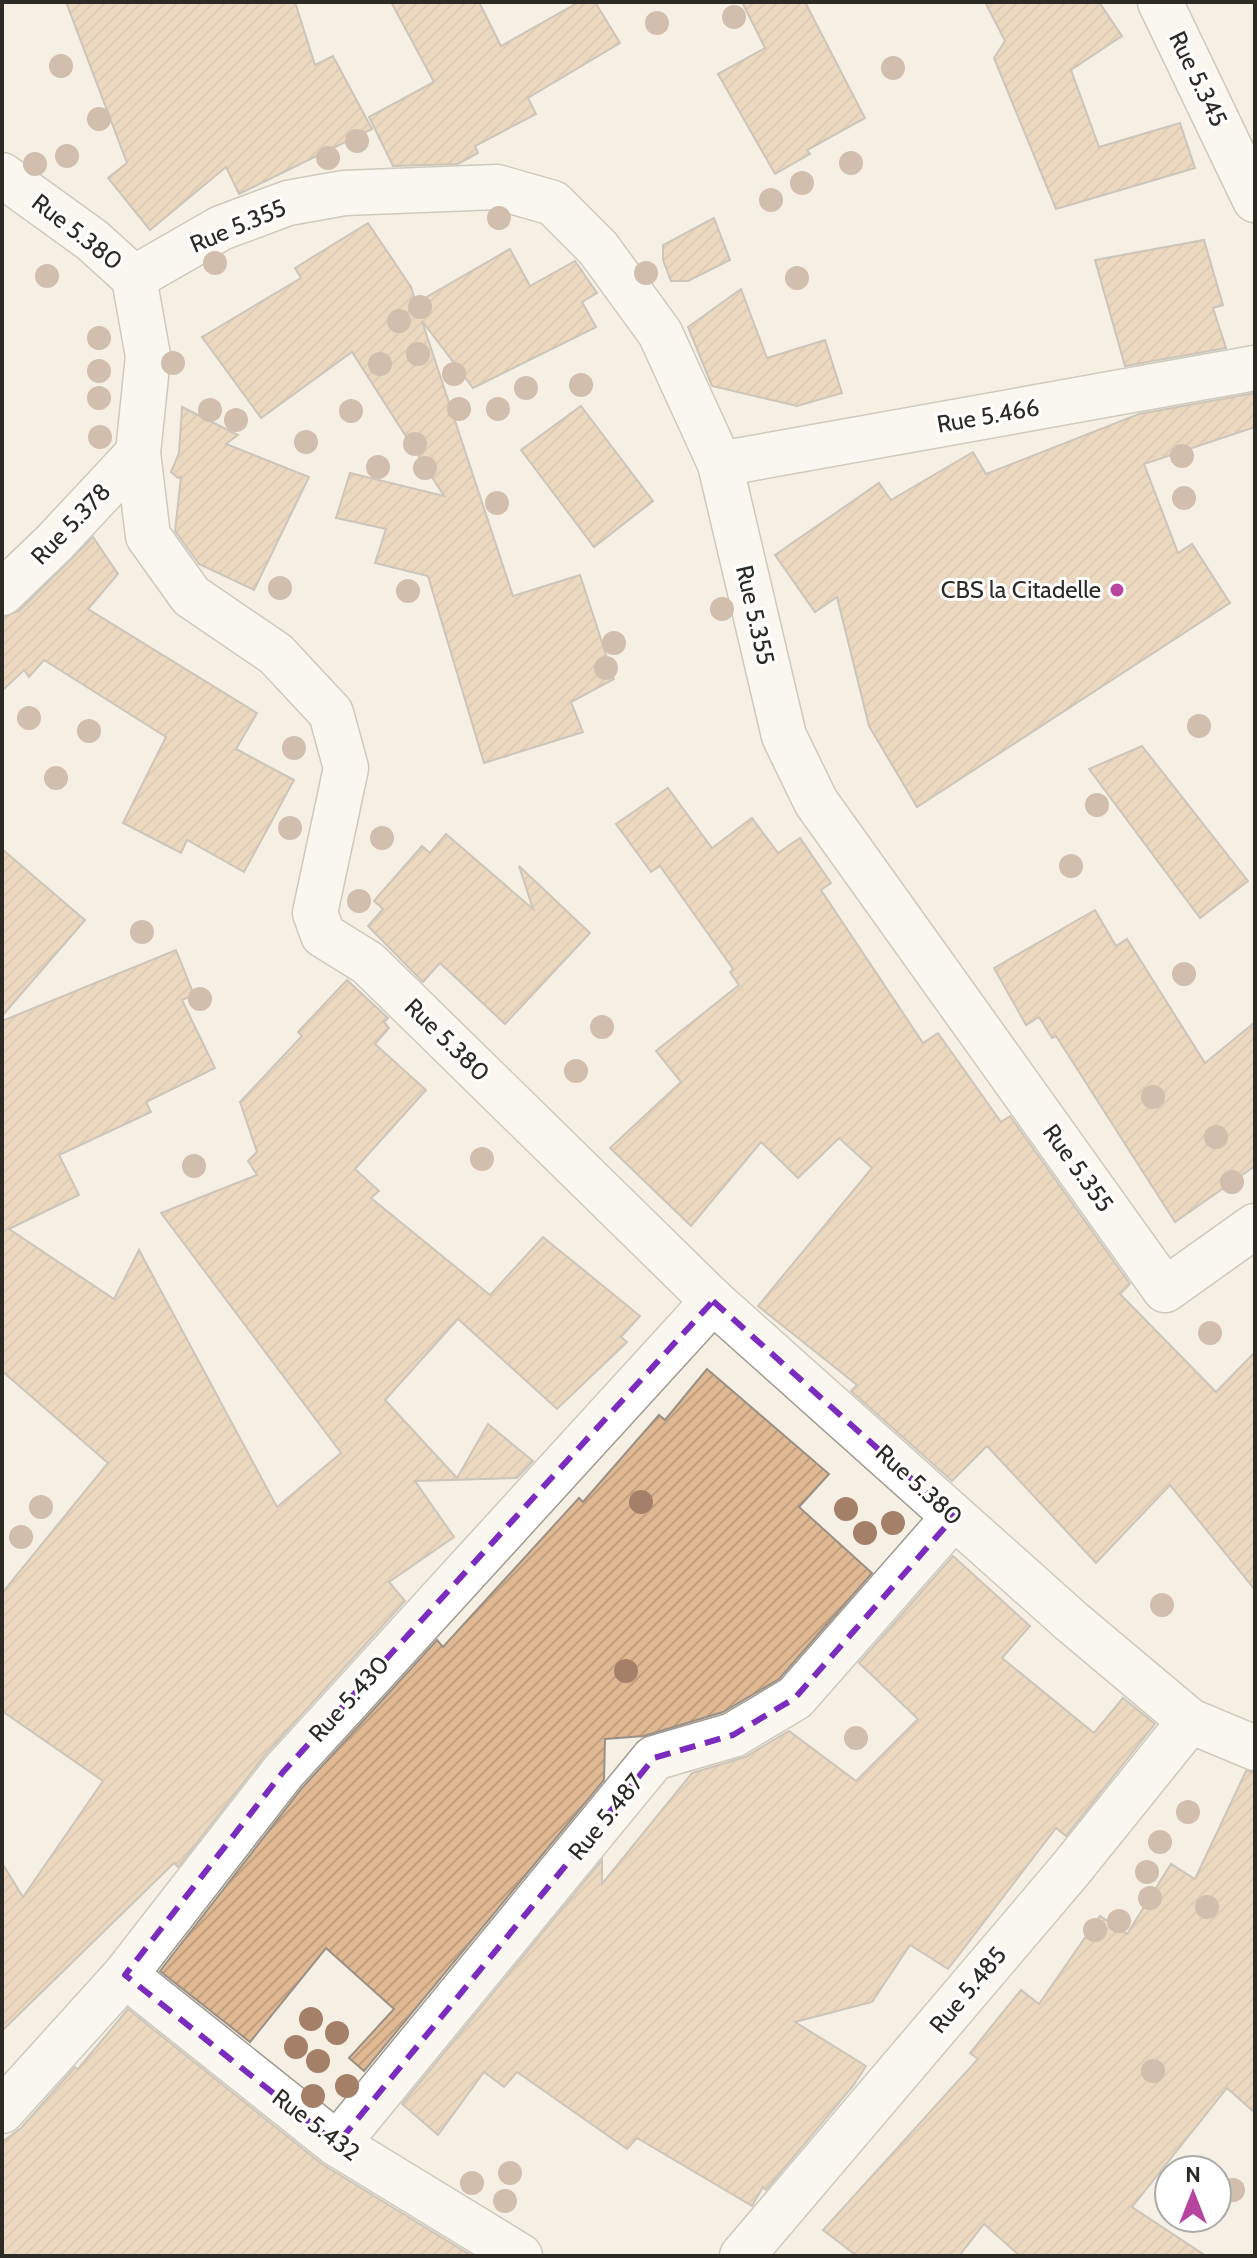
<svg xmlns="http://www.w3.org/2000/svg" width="1257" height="2258" font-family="Cabin,sans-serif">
<defs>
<pattern id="building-hatch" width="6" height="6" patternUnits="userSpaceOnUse" patternTransform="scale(2)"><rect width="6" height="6" fill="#e0b993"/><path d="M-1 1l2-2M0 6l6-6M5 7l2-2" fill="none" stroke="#c09f7f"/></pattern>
</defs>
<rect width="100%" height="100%" fill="#f6f0e4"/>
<!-- building -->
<g fill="url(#building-hatch)" stroke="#9a9087" stroke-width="2">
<path d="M66 2H295L315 65 333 56 372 129 239 194 226 167 150 230 108 178 127 163Z"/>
<path d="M391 2H479L501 46 579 2H595L620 43 528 98 536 114 475 146 478 153 458 164 393 166 369 117 434 82Z"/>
<path d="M742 2H805L865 118 807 150 810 154 775 174 718 74 765 48Z"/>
<path d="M985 2H1099L1122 36 1071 70 1099 147 1180 123 1195 168 1056 209 994 58 1005 41Z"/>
<path d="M714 218 730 260 688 281H671L663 260V245Z"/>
<path d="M368 223 411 287 416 303 510 249 530 286 575 261 597 293 582 302 596 327 473 388 422 321 513 596 580 575 614 679 571 702 583 732 484 763 428 576 375 563 386 529 336 518 350 473 444 496 352 352 261 418 202 337 301 278 295 268Z"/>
<path d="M1204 240 1223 305 1213 308 1226 348 1125 366 1095 260Z"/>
<path d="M741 289 767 358 825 340 842 393 797 406 712 386 688 327Z"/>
<path d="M1255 393V427L1144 464 1178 553 1192 544 1230 603 917 807 869 726 837 597 815 612 775 555 879 483 891 500 973 452 986 474 1139 414Z"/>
<path d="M581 406 653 501 594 547 521 450Z"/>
<path d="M182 407 238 435 226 444 309 477 254 590 199 564 175 531 181 477 178 478 171 472 179 453Z"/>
<path d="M93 537 118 574 88 609 257 713 236 749 294 780 244 872 187 840 181 853 123 823 166 737 44 660 29 677 24 670 2 691V617L19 611Z"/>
<path d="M1142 746 1248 881 1200 918 1089 769Z"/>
<path d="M668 788 712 848 752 818 778 853 800 838 831 883 821 890 923 1043 938 1033 1001 1122 1010 1116 1130 1284 1120 1294 1216 1392 1255 1352V1590L1170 1485 1096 1563 987 1446 952 1481 851 1391 857 1385 758 1306 872 1168 839 1138 798 1178 761 1142 691 1226 610 1148 681 1082 656 1051 739 985 730 972 733 969 660 866 651 872 616 824Z"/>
<path d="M446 834 533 909 519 866 590 933 505 1024 440 963 423 982 368 926 383 909 374 901 422 846 430 853Z"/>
<path d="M2 849 85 920 2 1016Z"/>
<path d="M1095 910 1116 946 1127 939 1205 1063 1255 1022V1166L1175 1222 1056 1036 1052 1038 1039 1017 1026 1025 994 968Z"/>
<path d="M176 950 194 995 182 1000 215 1068 146 1102 151 1112 59 1155 79 1195 9 1229 114 1299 139 1250 277 1507 341 1453 161 1213 257 1175 248 1161 257 1152 240 1102 302 1036 298 1032 347 980 388 1018 384 1022 389 1028 375 1044 426 1090 355 1169 379 1191 371 1198 490 1295 543 1237 640 1316 621 1337 627 1342 557 1409 458 1319 385 1400 457 1478 488 1424 533 1461 517 1478 415 1481 454 1537 389 1582 405 1601 265 1755 178 1867 174 1863 2 2031V1863L23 1897 103 1781 2 1711V1593L108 1463 2 1371V1021Z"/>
<path d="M707 1369 829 1474 799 1507 872 1573 779 1679 723 1712 644 1736 605 1739 604 1780 364 2071 349 2058 394 2009 326 1948 250 2042 160 1971 302 1788 437 1640 443 1647 579 1498 583 1502 659 1415 665 1420Z"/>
<path d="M953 1556 1030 1626 1002 1658 1094 1733 1123 1698 1155 1724 1066 1836 1056 1828 948 1969 910 1945 872 2002 795 2022 866 2066 853 2086 766 2190 763 2187 752 2206 637 2138 627 2149 517 2072 504 2087 484 2072 438 2135 402 2104 602 1860V1884L692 1773 745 1757 789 1731 856 1781 918 1719 859 1663Z"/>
<path d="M1246 1771 1255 1772V2113L1227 2088 1132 2207 1206 2256H1020L984 2224 959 2256H857L823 2230 978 2059 970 2053 1021 1990 1039 2004 1100 1916 1127 1934 1171 1864 1195 1879Z"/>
<path d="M128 2009 322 2164 472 2256H2V2142L21 2128 75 2067 78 2069Z"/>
</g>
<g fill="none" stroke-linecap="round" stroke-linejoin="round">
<defs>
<g id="street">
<path d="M1160 2 1255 200"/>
<path d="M2 175 92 240 134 278 148 356 138 453 148 536 191 596 276 654 331 713 346 768 315 913 323 935 368 963 713 1301 1071 1621 1190 1721 1255 1748"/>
<path d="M134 278 221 228 288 203 344 193 497 187 553 203 598 248 660 333 720 464 784 736 816 802 1165 1290 1255 1226"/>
<path d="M720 464 1255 368"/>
<path d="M2 593 54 543 138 453"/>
<path d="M125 1975 337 2144 520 2256"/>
<path d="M2 2111 125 1975 283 1772 713 1301"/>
<path d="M337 2144 654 1758 733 1735 795 1698 954 1517"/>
<path d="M742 2256 1070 1870 1190 1721"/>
</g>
</defs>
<!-- street casing -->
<use href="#street" stroke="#a09b90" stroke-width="47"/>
<!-- street -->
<use href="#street" stroke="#fff" stroke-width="44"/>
</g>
<!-- trees -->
<g fill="#a58069">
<circle cx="734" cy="17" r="12"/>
<circle cx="657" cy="23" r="12"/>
<circle cx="61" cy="66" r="12"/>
<circle cx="893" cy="68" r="12"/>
<circle cx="99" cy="119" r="12"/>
<circle cx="357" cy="141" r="12"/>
<circle cx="67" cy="156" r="12"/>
<circle cx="328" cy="158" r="12"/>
<circle cx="851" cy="163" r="12"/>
<circle cx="35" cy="164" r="12"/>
<circle cx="802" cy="183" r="12"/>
<circle cx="771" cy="200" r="12"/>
<circle cx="499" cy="218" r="12"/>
<circle cx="215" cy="263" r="12"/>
<circle cx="646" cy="273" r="12"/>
<circle cx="47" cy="276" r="12"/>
<circle cx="797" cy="278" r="12"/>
<circle cx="420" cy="307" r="12"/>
<circle cx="399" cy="321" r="12"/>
<circle cx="99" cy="338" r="12"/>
<circle cx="418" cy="354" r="12"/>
<circle cx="173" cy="363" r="12"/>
<circle cx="380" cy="364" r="12"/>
<circle cx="99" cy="371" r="12"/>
<circle cx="454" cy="374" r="12"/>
<circle cx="581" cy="385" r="12"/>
<circle cx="526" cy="388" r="12"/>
<circle cx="99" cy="398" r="12"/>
<circle cx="459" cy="409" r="12"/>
<circle cx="498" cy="409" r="12"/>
<circle cx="210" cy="410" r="12"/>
<circle cx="351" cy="411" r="12"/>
<circle cx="236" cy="420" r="12"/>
<circle cx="100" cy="437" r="12"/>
<circle cx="306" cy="442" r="12"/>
<circle cx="415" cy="444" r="12"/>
<circle cx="1182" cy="456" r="12"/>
<circle cx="378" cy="467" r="12"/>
<circle cx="425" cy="468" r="12"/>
<circle cx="1184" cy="498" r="12"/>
<circle cx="497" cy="503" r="12"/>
<circle cx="280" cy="588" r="12"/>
<circle cx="408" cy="591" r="12"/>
<circle cx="722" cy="609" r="12"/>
<circle cx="614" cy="643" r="12"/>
<circle cx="606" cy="668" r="12"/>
<circle cx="29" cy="718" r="12"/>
<circle cx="1199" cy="726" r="12"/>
<circle cx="89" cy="731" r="12"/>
<circle cx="294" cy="748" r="12"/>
<circle cx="56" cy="778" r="12"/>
<circle cx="1097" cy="805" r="12"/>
<circle cx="290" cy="828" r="12"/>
<circle cx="382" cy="838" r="12"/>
<circle cx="1071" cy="866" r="12"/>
<circle cx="359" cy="901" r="12"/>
<circle cx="142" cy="932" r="12"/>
<circle cx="1184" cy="974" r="12"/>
<circle cx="200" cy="999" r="12"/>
<circle cx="602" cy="1027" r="12"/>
<circle cx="576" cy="1071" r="12"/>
<circle cx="1153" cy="1097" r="12"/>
<circle cx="1216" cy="1137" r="12"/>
<circle cx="482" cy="1159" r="12"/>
<circle cx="194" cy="1166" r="12"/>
<circle cx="1232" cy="1182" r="12"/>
<circle cx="1210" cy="1333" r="12"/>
<circle cx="641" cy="1502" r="12"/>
<circle cx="41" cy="1507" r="12"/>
<circle cx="846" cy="1509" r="12"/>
<circle cx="893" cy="1523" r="12"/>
<circle cx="865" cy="1533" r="12"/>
<circle cx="21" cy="1537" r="12"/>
<circle cx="1162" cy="1605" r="12"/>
<circle cx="626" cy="1671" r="12"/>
<circle cx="856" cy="1738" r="12"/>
<circle cx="1188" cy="1812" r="12"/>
<circle cx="1160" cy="1842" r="12"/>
<circle cx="1147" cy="1872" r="12"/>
<circle cx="1150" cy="1898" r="12"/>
<circle cx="1207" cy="1907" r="12"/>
<circle cx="1119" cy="1921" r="12"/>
<circle cx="1095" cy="1930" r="12"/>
<circle cx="311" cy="2019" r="12"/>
<circle cx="337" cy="2033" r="12"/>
<circle cx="296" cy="2047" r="12"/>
<circle cx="318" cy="2061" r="12"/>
<circle cx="1153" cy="2071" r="12"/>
<circle cx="347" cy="2086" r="12"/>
<circle cx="313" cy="2096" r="12"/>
<circle cx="510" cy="2173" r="12"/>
<circle cx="472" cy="2183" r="12"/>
<circle cx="1233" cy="2190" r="12"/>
<circle cx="505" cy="2201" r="12"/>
</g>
<!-- marked area -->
<path d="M0 0H1257V2258H0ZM713 1301 954 1517 795 1698 733 1735 654 1758 337 2144 125 1975 283 1772Z" fill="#f6f0e4" fill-opacity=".55" fill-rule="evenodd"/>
<path fill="none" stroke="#7b2cbf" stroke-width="6" stroke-dasharray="16 10" stroke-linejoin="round" d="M713 1301 954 1517 795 1698 733 1735 654 1758 337 2144 125 1975 283 1772Z"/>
<!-- markers -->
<circle fill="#b745a0" stroke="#fff" stroke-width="3" cx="1117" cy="590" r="8"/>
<g text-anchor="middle" stroke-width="6" stroke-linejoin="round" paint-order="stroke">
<!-- street labels -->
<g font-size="24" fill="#2b2a25" stroke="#fff">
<text transform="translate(1198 79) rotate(64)" y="8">Rue 5.345</text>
<text transform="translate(238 226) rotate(-23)" y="8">Rue 5.355</text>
<text transform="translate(77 232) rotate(38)" y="8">Rue 5.380</text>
<text transform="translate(988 416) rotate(-10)" y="8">Rue 5.466</text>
<text transform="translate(71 524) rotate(-46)" y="8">Rue 5.378</text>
<text transform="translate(755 615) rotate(77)" y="8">Rue 5.355</text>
<text transform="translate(447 1040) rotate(44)" y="8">Rue 5.380</text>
<text transform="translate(1078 1168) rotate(54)" y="8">Rue 5.355</text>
<text transform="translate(919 1485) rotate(42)" y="8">Rue 5.380</text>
<text transform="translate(349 1699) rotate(-48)" y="8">Rue 5.430</text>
<text transform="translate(606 1817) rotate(-51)" y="8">Rue 5.487</text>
<text transform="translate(968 1990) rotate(-50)" y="8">Rue 5.485</text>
<text transform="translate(316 2125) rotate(37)" y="8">Rue 5.432</text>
</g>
<!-- poi labels -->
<g font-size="24" fill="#2b2a25" stroke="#fff" text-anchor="end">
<text x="1101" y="598">CBS la Citadelle</text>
</g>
</g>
<!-- border -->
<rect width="1257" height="2258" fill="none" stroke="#2b2a25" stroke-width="8"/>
<!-- north arrow -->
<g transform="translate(1193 2194)"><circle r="38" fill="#ffffff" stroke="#aaaaa8" stroke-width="2"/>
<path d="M0-6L14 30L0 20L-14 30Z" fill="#b745a0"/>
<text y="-12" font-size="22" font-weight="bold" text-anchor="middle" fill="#2b2a25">N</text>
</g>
</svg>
